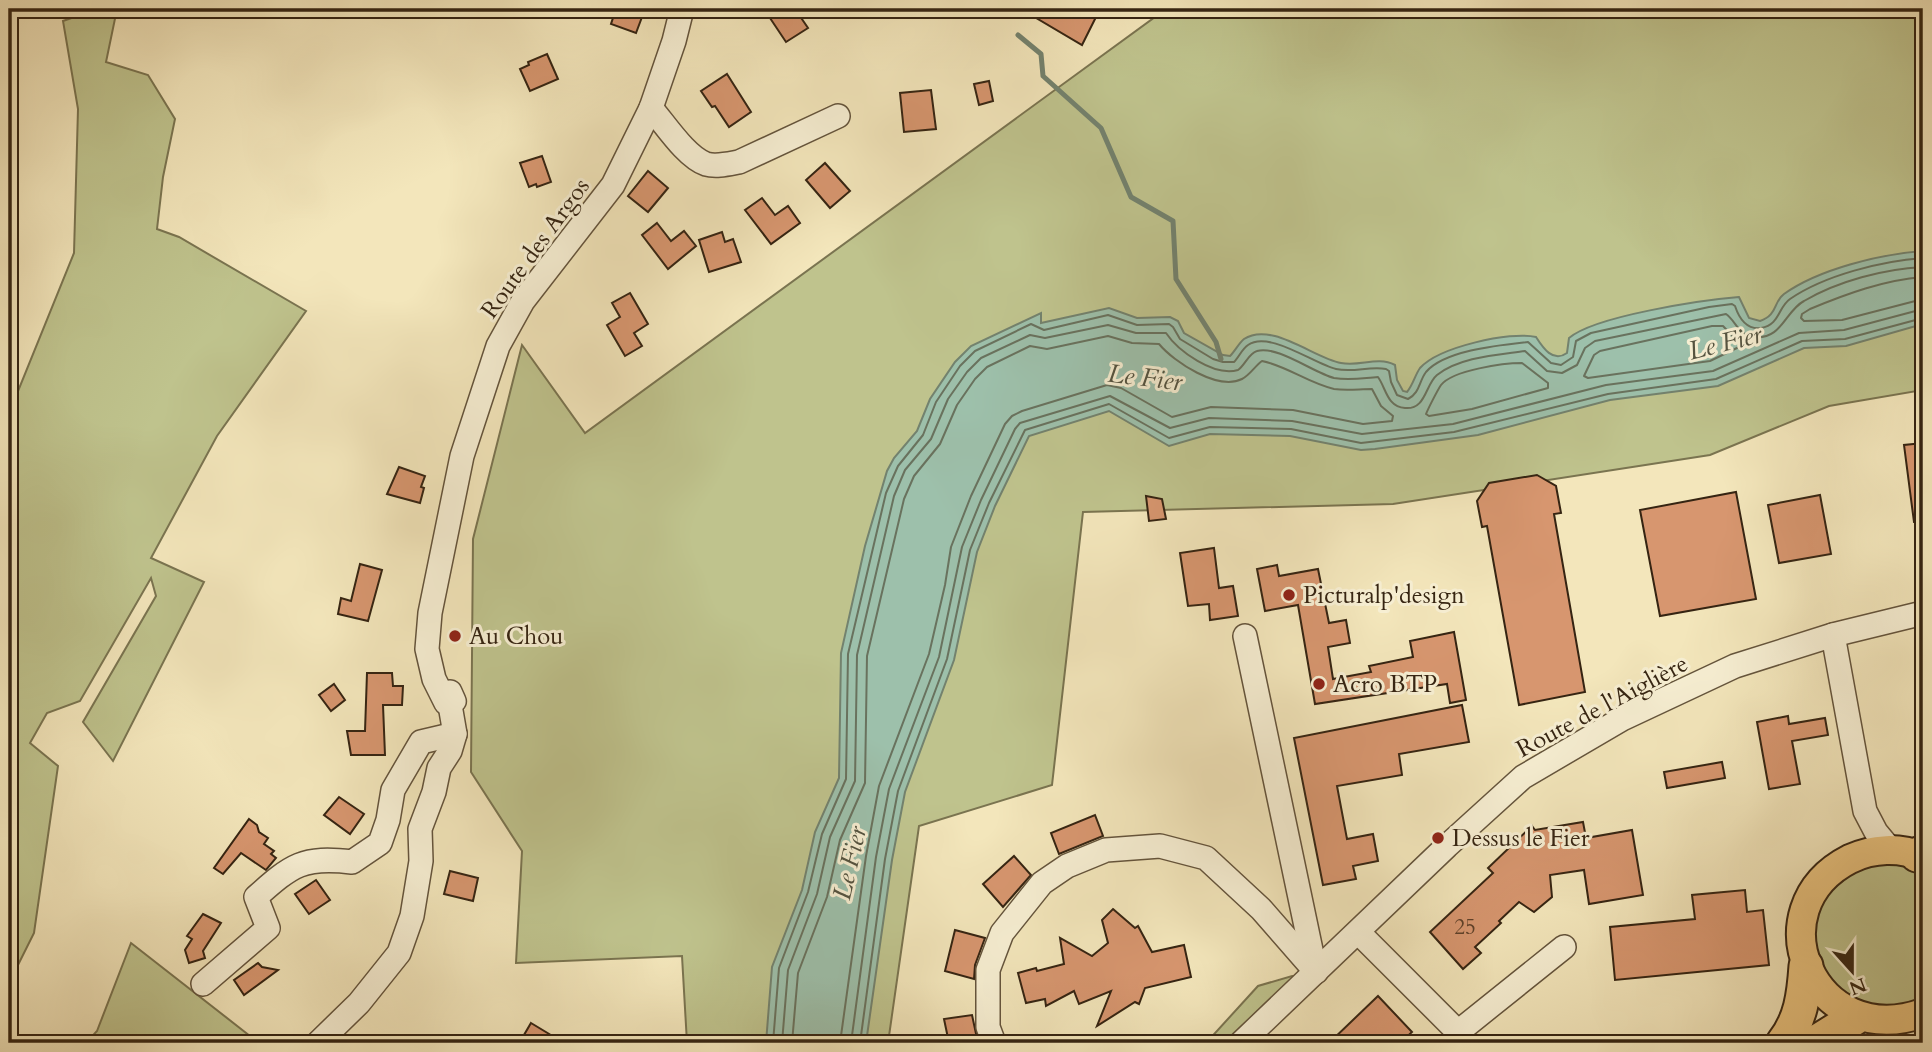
<svg xmlns="http://www.w3.org/2000/svg" width="1932" height="1052" font-family="Cardo,serif">
<rect width="100%" height="100%" fill="#f3e6bb"/>
<filter id="stains"><feTurbulence type="fractalNoise" baseFrequency=".00286" numOctaves="4"/><feColorMatrix values="0 0 0 0 .2 0 0 0 0 .09 0 0 0 0 .02 0 0 0 .5 -.17"/></filter>
<radialGradient id="worn" r=".72"><stop offset=".6" stop-color="#630" stop-opacity="0"/><stop offset="1" stop-color="#630" stop-opacity=".3"/></radialGradient>
<!-- green -->
<g fill="#bfc38d" stroke="#7a7450" stroke-width="2">
<path d="M97 9H117L106 62 148 75 175 119 163 177 157 229 179 237 306 311 217 436 151 558 204 582 113 761 83 722 156 596 151 578 80 701 47 713 30 743 58 766 34 933 9 983V427L16 396 74 253 78 109 63 21Z"/>
<path d="M1161 9H1923V390L1829 406 1710 455 1393 504 1083 512 1052 785 919 826 888 1043H687L682 956 516 963 522 851 471 772 473 539 522 345 585 433 1159 14Z"/>
<path d="M1886 861 1923 870V1004L1874 1012 1832 988 1813 944 1814 920 1824 897 1860 866Z"/>
<path d="M131 943 259 1043H86L97 1031Z"/>
<path d="M1292 976 1300 980 1233 1043H1206L1258 986Z"/>
</g>
<!-- water -->
<path fill="#9dc0ab" stroke="#73826e" stroke-width="2" d="M1923 251V324L1846 346 1804 348 1718 386 1610 400 1478 435 1375 449 1361 450 1290 436 1210 434 1169 446 1109 411 1029 436 995 506 977 552 954 660 905 792 892 860 866 1043H766L772 967 802 890 815 832 839 778 841 653 865 546 887 471 894 458 917 431 930 399 955 362 971 346 1041 313V323L1109 308 1137 318 1170 317 1178 321 1184 333 1223 355 1230 356C1235 351 1239 343 1244 339 1271 321 1314 358 1341 363 1360 367 1377 356 1395 365L1397 380 1403 391 1407 392C1413 385 1415 375 1420 368 1439 347 1510 331 1536 337 1543 348 1553 363 1567 353L1569 338C1595 316 1702 300 1739 297L1749 318 1760 321C1778 315 1773 302 1784 294 1819 269 1881 254 1923 251Z"/>
<g fill="none" stroke-linecap="round" stroke-linejoin="round">
<!-- shore -->
<g stroke="#69725e" stroke-width="2">
<path d="M1923 277C1884 280 1846 294 1810 309L1802 314 1801 318 1804 321 1842 320 1923 299"/>
<path d="M1712 326H1723L1739 343V347L1710 361 1588 378 1584 376 1594 355 1600 351Z"/>
<path d="M1522 363 1548 383V388L1472 409 1429 416 1426 414C1428 409 1437 391 1441 385 1453 370 1504 363 1522 363Z"/>
<path d="M773 1043 779 968 808 892 822 834 846 779 848 654 886 493 898 466 923 435 936 402 960 366 975 351 1031 324 1044 330 1108 315 1137 325 1169 324 1173 327 1180 339 1213 359 1223 362H1234C1239 357 1242 349 1248 345 1269 330 1314 364 1336 369 1353 373 1369 366 1386 369L1389 371 1391 382 1397 395 1408 399C1420 393 1419 381 1426 372 1445 350 1501 345 1528 342L1551 363 1561 365 1573 357 1576 341 1591 333 1709 307 1732 304 1735 306C1739 318 1746 330 1761 328 1780 325 1778 307 1790 299 1825 275 1882 261 1923 258"/>
<path d="M782 1043 788 970 817 894 830 837 855 781 857 655 894 496 905 470 931 439 948 399 967 372 981 358 1030 335 1045 338 1108 325 1136 333H1166C1178 351 1214 377 1238 370 1245 365 1249 353 1257 351 1277 345 1314 373 1334 378 1350 381 1363 378 1378 377 1386 388 1387 407 1405 408 1426 410 1425 385 1437 375 1460 357 1497 355 1525 351L1547 371 1562 373 1577 365 1585 348 1595 341 1726 314C1736 321 1738 335 1754 337 1782 340 1785 311 1804 301 1838 281 1884 269 1923 267"/>
<path d="M792 1043 798 973 827 897 840 840 865 783 867 656 904 499 914 476 940 444 957 405 975 379 987 367 1030 346 1047 349 1108 336 1132 343 1159 344C1174 362 1218 391 1242 379 1250 375 1255 366 1262 361 1287 366 1308 383 1334 389 1347 391 1359 389 1372 389L1381 406 1393 416 1392 421 1363 424 1293 410 1211 407 1172 417 1121 388 1107 385 1022 411 1012 416 1005 424 971 496 951 547 945 585 929 654 879 786 866 856 840 1043"/>
<path d="M851 1043 876 857 889 789 939 657 962 547 981 500 1015 429 1020 423 1110 396 1170 428 1209 418 1292 421 1362 434 1453 424 1606 385 1713 371 1799 333 1844 330 1923 309"/>
<path d="M860 1043 885 859 898 791 947 659 970 550 989 503 1025 430 1109 404 1169 438 1210 427 1291 429 1361 443 1454 432 1608 394 1716 379 1802 341 1845 339 1923 318"/>
</g>
<!-- stream -->
<path stroke="#73826e" stroke-width="5" d="M1018 35 1041 54 1043 76 1101 128 1131 197 1173 221 1176 279 1216 342 1221 359"/>
</g>
<!-- building -->
<g fill="#d7966f" stroke="#352412" stroke-width="2">
<path d="M616 9H645L636 33 611 24Z"/>
<path d="M764 9H795L808 28 786 42Z"/>
<path d="M1021 9H1100L1082 45Z"/>
<path d="M547 54 558 79 530 91 520 69 529 65 528 62Z"/>
<path d="M727 74 751 112 729 127 715 106 712 107 701 91Z"/>
<path d="M989 81 993 101 979 105 974 84Z"/>
<path d="M931 90 936 129 904 132 900 93Z"/>
<path d="M542 156 551 182 537 187 536 184 529 187 520 163Z"/>
<path d="M825 163 850 191 830 208 806 180Z"/>
<path d="M648 171 668 188 648 212 628 196Z"/>
<path d="M762 198 775 215 788 206 800 223 771 244 745 210Z"/>
<path d="M657 223 671 241 684 231 696 246 668 269 642 235Z"/>
<path d="M722 232 725 242 733 239 741 262 709 272 699 240Z"/>
<path d="M630 293 648 324 634 333 642 346 625 356 607 325 620 317 612 303Z"/>
<path d="M1923 443V521L1914 522 1904 445Z"/>
<path d="M399 467 425 476 421 487 424 488 420 503 387 494Z"/>
<path d="M1537 475 1556 486 1561 513 1554 514 1585 692 1519 705 1487 526 1482 527 1477 501 1489 483Z"/>
<path d="M1736 492 1756 599 1660 616 1640 510Z"/>
<path d="M1820 495 1831 554 1779 563 1768 505Z"/>
<path d="M1146 496 1162 499 1166 519 1149 521Z"/>
<path d="M1214 548 1219 588 1233 586 1238 616 1210 620 1209 604 1188 606 1180 553Z"/>
<path d="M360 564 382 570 368 621 338 614 341 598 351 601Z"/>
<path d="M1277 565 1279 576 1318 569 1329 623 1346 620 1350 643 1328 647 1333 679 1371 672 1369 666 1413 657 1410 641 1454 632 1466 700 1450 703 1447 684 1315 704 1298 605 1265 611 1257 569Z"/>
<path d="M367 673H392L393 686H403L402 705H383L385 755H351L347 731H365Z"/>
<path d="M334 684 345 700 331 711 319 695Z"/>
<path d="M1462 705 1469 742 1399 754 1402 775 1337 786 1347 839 1373 834 1378 861 1353 866 1356 879 1323 885 1294 738Z"/>
<path d="M1788 716 1789 724 1825 718 1828 735 1792 741 1800 784 1769 789 1757 722Z"/>
<path d="M1722 762 1725 778 1667 788 1664 772Z"/>
<path d="M339 797 364 814 350 834 324 815Z"/>
<path d="M1095 815 1103 836 1059 854 1051 833Z"/>
<path d="M249 819 257 825 259 832 268 838 264 844 274 851 271 854 276 858 266 870 241 853 223 874 214 868Z"/>
<path d="M1583 822 1586 838 1632 830 1643 895 1589 904 1584 870 1550 875 1552 897 1534 912 1519 902 1499 921 1501 923 1475 947 1481 953 1463 969 1430 932 1493 873 1488 868 1532 826 1535 830Z"/>
<path d="M1014 856 1031 875 1003 907 983 884Z"/>
<path d="M450 871 478 878 473 901 444 894Z"/>
<path d="M316 880 330 900 309 914 295 894Z"/>
<path d="M1745 890 1747 912 1763 910 1769 965 1615 980 1610 927 1695 919 1692 895Z"/>
<path d="M1113 909 1135 928 1138 926 1152 952 1184 945 1191 977 1145 988 1139 1004 1135 1002 1097 1026 1111 991 1079 1004 1074 991 1046 1006 1045 999 1026 1003 1018 973 1036 968 1037 971 1064 964 1060 938 1092 956 1108 943 1102 920Z"/>
<path d="M203 914 221 923 203 951 205 958 189 963 185 950 192 939 187 936Z"/>
<path d="M955 930 985 938 975 965 974 979 945 971Z"/>
<path d="M258 963 262 967 278 970 244 995 234 980Z"/>
<path d="M1378 996 1412 1032 1400 1043H1329Z"/>
<path d="M972 1015 978 1043H949L944 1019Z"/>
<path d="M531 1023 564 1043H538L524 1035Z"/>
</g>
<g fill="none" stroke-linecap="round" stroke-linejoin="round">
<defs>
<g id="minor">
<path d="M651 108C665 124 686 157 706 164 716 167 728 164 739 162L838 116"/>
<path d="M1833 635 1865 811 1876 832 1891 850"/>
<path d="M1245 636 1315 969"/>
<path d="M450 705 446 703 434 679 427 649 430 613 462 456 498 346 523 301 613 185 651 108 674 41 682 9"/>
<path d="M1358 932 1458 1032 1564 947"/>
<path d="M203 984 268 928 256 897C292 865 303 856 352 862L380 843 388 820 393 790 421 742 455 734"/>
<path d="M318 1043 359 1003 399 953 412 916 421 861 420 829 434 792 439 768 450 751 455 734 450 705 454 701 450 692"/>
<path d="M994 1043 988 1027V970L1002 933 1042 883 1067 866 1106 850 1160 846 1206 858 1261 909 1316 972"/>
<path d="M1241 1043 1447 846 1523 777 1622 719 1735 666 1833 635 1923 613"/>
</g>
<path id="major" d="M1923 857C1900 847 1873 848 1850 859 1752 909 1814 1052 1923 1013"/>
<g id="highway">
<path d="M1917 855 1923 852"/>
<path d="M1783 1043C1801 1020 1804 995 1806 966"/>
<path d="M1815 1043 1855 1018"/>
</g>
</defs>
<!-- minor casing -->
<use href="#minor" stroke="#64543c" stroke-width="26"/>
<!-- major casing -->
<use href="#major" stroke="#352412" stroke-width="32"/>
<!-- highway casing -->
<use href="#highway" stroke="#352412" stroke-width="37"/>
<!-- minor -->
<use href="#minor" stroke="#f7efd3" stroke-width="23"/>
<!-- major -->
<use href="#major" stroke="#eac37e" stroke-width="28"/>
<!-- highway -->
<use href="#highway" stroke="#eac37e" stroke-width="33"/>
</g>
<!-- markers -->
<g fill="#8f2418" stroke="#f7efd3" stroke-width="2.5">
<circle cx="1289" cy="595" r="7"/>
<circle cx="455" cy="636" r="7"/>
<circle cx="1319" cy="684" r="7"/>
<circle cx="1438" cy="838" r="7"/>
</g>
<g text-anchor="middle" stroke-width="6" stroke-linejoin="round" paint-order="stroke">
<!-- number labels -->
<g font-size="21" fill="#5e4029">
<text x="1465" y="934">25</text>
</g>
<!-- street labels -->
<g font-size="24" fill="#352412" stroke="#f7efd3">
<text transform="translate(535 248) rotate(-54)" y="8">Route des Argos</text>
<text transform="translate(1602 706) rotate(-28)" y="8">Route de l'Aiglière</text>
</g>
<!-- poi labels -->
<g font-size="24" fill="#352412" stroke="#f7efd3" text-anchor="start">
<text x="1303" y="603">Picturalp'design</text>
<text x="469" y="644">Au Chou</text>
<text x="1333" y="692">Acro BTP</text>
<text x="1452" y="846">Dessus le Fier</text>
</g>
<!-- water labels -->
<g font-size="26" font-style="italic" fill="#545340" stroke="#f7efd3">
<text transform="translate(1725 342) rotate(-14)" y="9">Le Fier</text>
<text transform="translate(1145 377) rotate(7)" y="9">Le Fier</text>
<text transform="translate(849 863) rotate(-77)" y="9">Le Fier</text>
</g>
</g>
<!-- margin -->
<rect width="1932" height="1052" fill="none" stroke="#f3e6bb" stroke-width="35"/>
<rect x="10" y="10" width="1911" height="1031" fill="none" stroke="#352412" stroke-width="3.5"/>
<rect x="18" y="18" width="1897" height="1017" fill="none" stroke="#352412" stroke-width="2"/>
<!-- north arrow -->
<g transform="translate(1852 971) rotate(159)" stroke="#f7efd3" stroke-width="5" paint-order="stroke">
<path d="M0-5L12 26L0 18L-12 26Z" fill="#352412"/>
<text y="-10" font-size="19" font-weight="bold" text-anchor="middle" fill="#352412">N</text>
</g>
<rect width="100%" height="100%" filter="url(#stains)"/>
<rect width="100%" height="100%" fill="url(#worn)"/>
</svg>
